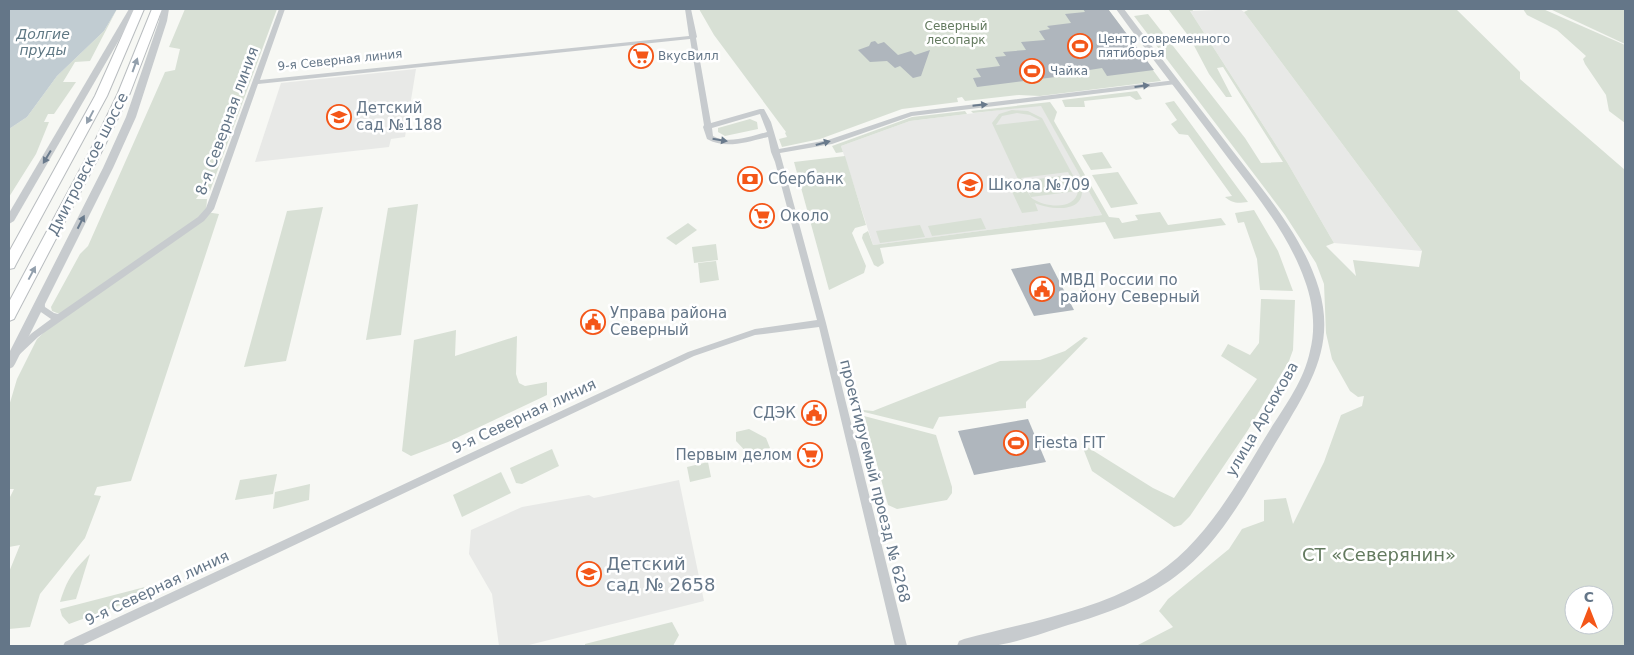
<svg xmlns="http://www.w3.org/2000/svg" width="1634" height="655" font-family="'DejaVu Sans',sans-serif">
<rect width="100%" height="100%" fill="#f7f8f4"/>
<!-- built -->
<g fill="#e8e9e7">
<path d="M1240 9 1244 12 1422 251 1334 243 1287 162 1190 11Z"/>
<path d="M416 69 405 137 391 139 389 147 255 162 281 83Z"/>
<path d="M1041 105 1102 215 873 245 841 146 910 121Z"/>
<path d="M679 480 704 601 525 646H499L492 594 469 554 471 530 522 507 589 495 594 498Z"/>
</g>
<!-- green -->
<g fill="#d8e0d5" fill-rule="evenodd">
<path d="M117 9 90 61 75 62 63 82H76L54 114H48L44 122H49L36 154 9 197V129L27 117 57 76 104 31Z"/>
<path d="M185 9H277L210 191 201 192 196 199H207L206 212 219 214 131 481 97 487 94 495 101 496 85 538 40 594 30 627 9 629V572L20 545 9 547V499L14 489H9V406L17 379 37 339 62 315 52 311 51 307 80 254 88 246 165 72 175 70 180 49 169 47Z"/>
<path d="M699 9H1108L1161 81 1040 96 1019 95 965 101 962 97 957 98 958 102 902 109 820 139 782 147 779 139 787 137 785 133 786 132 714 35Z"/>
<path d="M1168 9H1192L1193 11H1190L1287 162 1334 243 1326 246 1356 276 1353 260 1419 267 1422 251 1244 12 1250 9H1456L1520 72V79L1625 170V646H1136L1173 627 1159 611 1168 599 1229 549 1242 529 1264 521V500L1286 498 1293 524 1324 462 1341 415 1362 406 1364 396 1358 397 1350 391 1332 359 1326 333 1324 284 1316 263 1285 215 1134 16 1148 14 1245 138 1261 163 1283 162 1223 67 1217 68 1232 97H1226L1209 74 1190 38ZM1574 595H1604V625H1574Z"/>
<path d="M1523 9H1543L1625 45V123L1609 111 1606 95 1585 64 1583 59 1586 56 1557 30 1527 15Z"/>
<path d="M1550 9H1625V44Z"/>
<path d="M1137 91 1142 99 1136 100 1130 96 1084 101 1085 107H1065L1062 100Z"/>
<path d="M1174 101 1248 202C1238 203 1233 204 1225 197L1232 196 1188 135 1179 134 1171 124 1177 120 1165 103Z"/>
<path d="M1050 102 1057 112 1054 121 1109 217 1119 218 1122 223 1138 220 1135 215 1160 212 1168 225 1221 218 1226 225 1114 239 1105 222 880 248 884 263 878 267 874 265 862 238 863 234 868 231 873 245 1102 215 1041 106 973 113 971 111Z"/>
<path d="M1012 110 1028 111 1042 118 1082 192C1081 214 1048 209 1035 203L1038 211 1022 213 1007 181 1018 179 992 123 999 114ZM1017 113 1030 115 1040 120 996 125 1002 116ZM1068 172 1078 191C1075 211 1045 207 1033 199 1029 196 1027 190 1025 185L1031 197 1077 191 1068 175 1023 181 1021 178Z"/>
<path d="M965 111 967 114 910 121 841 146 843 152 836 153 832 146 912 117Z"/>
<path d="M750 119 757 122 758 129 725 136 718 132V128Z"/>
<path d="M1102 152 1112 168 1091 170 1082 155Z"/>
<path d="M845 156 866 225 855 228 852 233 866 266 864 273 829 290 794 162Z"/>
<path d="M1118 172 1138 204 1111 208 1092 175Z"/>
<path d="M418 204 401 335 366 340 388 208Z"/>
<path d="M323 207 286 361 244 367 287 211Z"/>
<path d="M1254 210 1278 251 1293 291 1260 290 1257 259 1244 222 1238 223 1235 213Z"/>
<path d="M981 218 986 229 932 236 928 226Z"/>
<path d="M688 223 697 230 676 245 666 238Z"/>
<path d="M920 225 925 237 880 243 876 231Z"/>
<path d="M716 244 718 260 694 263 692 247Z"/>
<path d="M716 261 719 280 700 283 698 263Z"/>
<path d="M1261 299 1295 300 1293 350 1289 361 1248 430 1190 516 1181 525 1174 527 1092 471 1081 443 1153 488 1174 498 1257 379 1221 356 1228 344 1250 355 1259 343Z"/>
<path d="M456 330 455 356 517 336 516 374 519 383 525 386 547 382V395L448 442 411 456 402 451 414 340Z"/>
<path d="M1084 337 1088 338 1026 402V408L939 417 933 429 864 412 863 410 873 411 1000 361 1040 360 1065 351Z"/>
<path d="M864 416 936 435 952 487V493L947 500 897 509 888 505Z"/>
<path d="M749 429 766 438 770 448 762 457 750 456 736 441V432Z"/>
<path d="M552 449 559 466 522 484 516 483 510 468Z"/>
<path d="M708 462 711 477 690 482 687 467Z"/>
<path d="M501 472 511 493 462 517 453 495Z"/>
<path d="M277 474 273 494 235 500 240 480Z"/>
<path d="M310 484 309 500 273 509 275 492Z"/>
<path d="M90 554 76 599 60 602C67 579 73 571 90 554Z"/>
<path d="M145 587 137 599 69 624 62 616 60 609Z"/>
<path d="M672 622 679 635 673 646H585V644Z"/>
</g>
<!-- water -->
<path fill="#c1ccd2" d="M9 9H117L104 31 57 76 27 117 9 129Z"/>
<!-- building -->
<g fill="#afb6bd">
<path d="M1083 9H1108L1154 70 1107 76 1102 68 1077 72 1079 74 977 87 973 78 981 77 976 69 1000 66 995 57 1006 56 1003 52 1026 50 1021 42 1045 40 1039 31 1050 29 1047 26 1071 23 1065 14 1085 12Z"/>
<path d="M875 41 878 44 884 42 898 55 911 51 915 55 930 50 921 76 913 78 900 66 895 68 887 61 870 62 858 50 869 46 871 42Z"/>
<path d="M1050 263 1074 310 1034 316 1011 269Z"/>
<path d="M1028 419 1046 462 974 475 958 431Z"/>
</g>
<g fill="none" stroke-linecap="round" stroke-linejoin="round">
<defs>
<g id="trunk">
<path d="M134 9H144L107 96 16 264 14 268 9 269V252L95 96Z"/>
<path d="M152 9H162L130 93 104 147 16 315 14 319 9 321V302L92 147 118 93Z"/>
</g>
</defs>
<!-- trunk casing -->
<use href="#trunk" stroke="#b9bdc0" stroke-width="2"/>
<!-- minor -->
<path fill="#c7cbce" fill-rule="evenodd" d="M279 9H285L260 80 689 36 685 9H691L697 37 696 38 711 123 760 109H764L771 122 779 149 828 140 911 112 1176 80 1179 82 1176 84 912 116 832 144 780 153 826 323 907 646H895L819 327 755 335 694 356 81 646H63L65 642 688 352 755 329 817 320 775 162 771 152 768 137C749 141 726 150 707 139L703 127 704 125 690 39 258 84 214 209 204 221 38 337 19 355H13L12 353 13 351 32 333 51 319 38 310 37 308 38 297H44L45 307 54 313 58 314 198 217 206 208ZM760 114 767 132C752 136 728 145 713 136L712 128Z"/>
<!-- tertiary -->
<g fill="#c7cbce" fill-rule="evenodd">
<path d="M129 9H137L14 221 9 224V213Z"/>
<path d="M161 9H169L167 21 136 117 113 168 15 364 13 367 9 369V353L103 168 126 117 159 21Z"/>
<path d="M1116 9H1124C1159 56 1196 103 1232 150 1265 193 1303 236 1319 289 1336 347 1309 386 1281 434 1251 483 1223 541 1176 576 1144 600 1106 614 1068 625 1047 632 1010 645 989 646 978 647 967 646 957 646L959 641 964 639C1024 623 1090 612 1145 581 1202 549 1235 487 1268 433 1284 407 1304 381 1310 351 1316 328 1313 303 1305 281 1289 235 1257 196 1228 158 1191 108 1152 59 1116 9Z"/>
</g>
<!-- trunk -->
<use href="#trunk" fill="#fff" fill-rule="evenodd"/>
</g>
<!-- one-way arrows -->
<defs><path id="oneway-solid" d="M-6-.8H1V-3.2L6.5 0L1 3.2V.8H-6Z" transform="scale(1.25)"/></defs>
<g fill="#929fac">
<use href="#oneway-solid" transform="translate(135 65) rotate(-70)"/>
<use href="#oneway-solid" transform="translate(90 117) rotate(118)"/>
<use href="#oneway-solid" transform="translate(32 273) rotate(-62)"/>
</g>
<g fill="#697a8c">
<use href="#oneway-solid" transform="translate(1142 86) rotate(-7)"/>
<use href="#oneway-solid" transform="translate(980 105) rotate(-6)"/>
<use href="#oneway-solid" transform="translate(720 140) rotate(9)"/>
<use href="#oneway-solid" transform="translate(823 143) rotate(-15)"/>
<use href="#oneway-solid" transform="translate(47 157) rotate(121)"/>
<use href="#oneway-solid" transform="translate(81 222) rotate(-63)"/>
</g>
<!-- icons -->
<defs>
<symbol id="stadium-ring" viewBox="-11 -11 22 22"><circle r="9.5" fill="#fff" stroke="#f45618" stroke-width="1.5"/><path d="M0-5a6.5 5 0 1 0 0 10a6.5 5 0 1 0 0-10ZM-3.5-1.8h7v3.6h-7Z" fill="#f45618"/></symbol>
<symbol id="supermarket-ring" viewBox="-11 -11 22 22"><circle r="9.5" fill="#fff" stroke="#f45618" stroke-width="1.5"/><path d="M-6-5.5h2.5l.6 2H6L4.5 2H-2.5L-4.4-4H-6ZM-1.5 3.2a1.3 1.3 0 1 0 .1 0ZM3 3.2a1.3 1.3 0 1 0 .1 0Z" fill="#f45618"/></symbol>
<symbol id="school-ring" viewBox="-11 -11 22 22"><circle r="9.5" fill="#fff" stroke="#f45618" stroke-width="1.5"/><path d="M0-5L7-2L0 1L-7-2ZM-4 1L0 2.5L4 1V4Q0 6-4 4Z" fill="#f45618"/></symbol>
<symbol id="bank-ring" viewBox="-11 -11 22 22"><circle r="9.5" fill="#fff" stroke="#f45618" stroke-width="1.5"/><path d="M-6-4H6V4H-6ZM0-2.3a2.3 2.3 0 1 0 0 4.6a2.3 2.3 0 1 0 0-4.6Z" fill="#f45618"/></symbol>
<symbol id="civic-ring" viewBox="-11 -11 22 22"><circle r="9.5" fill="#fff" stroke="#f45618" stroke-width="1.5"/><path d="M-.6-6.5H3V-4.5H.6V-3L4-1V1h2V6H-6V1h2V-1L-.6-3ZM-1.2 2.5V6h2.4V2.5Z" fill="#f45618"/></symbol>
</defs>
<g fill-rule="evenodd">
<use href="#stadium-ring" x="1066" y="32" width="28" height="28"/>
<use href="#supermarket-ring" x="627" y="42" width="28" height="28"/>
<use href="#stadium-ring" x="1018" y="57" width="28" height="28"/>
<use href="#school-ring" x="325" y="103" width="28" height="28"/>
<use href="#bank-ring" x="736" y="165" width="28" height="28"/>
<use href="#school-ring" x="956" y="171" width="28" height="28"/>
<use href="#supermarket-ring" x="748" y="202" width="28" height="28"/>
<use href="#civic-ring" x="1028" y="275" width="28" height="28"/>
<use href="#civic-ring" x="579" y="308" width="28" height="28"/>
<use href="#civic-ring" x="800" y="399" width="28" height="28"/>
<use href="#stadium-ring" x="1002" y="429" width="28" height="28"/>
<use href="#supermarket-ring" x="796" y="441" width="28" height="28"/>
<use href="#school-ring" x="575" y="560" width="28" height="28"/>
</g>
<g text-anchor="middle" stroke-width="5" stroke-linejoin="round" paint-order="stroke">
<!-- far-park labels -->
<g font-size="12" fill="#637a5f" stroke="#fff">
<text x="956" y="30">Северный<tspan x="956" dy="14">лесопарк</tspan></text>
</g>
<!-- far-poi labels -->
<g font-size="12" fill="#647688" stroke="#fff" text-anchor="start">
<text x="1098" y="43">Центр современного<tspan x="1098" dy="14">пятиборья</tspan></text>
<text x="658" y="60">ВкусВилл</text>
<text x="1050" y="75">Чайка</text>
</g>
<!-- far-street labels -->
<g font-size="12" fill="#647688" stroke="#fff">
<text transform="translate(340 60) rotate(-6)" y="4">9-я Северная линия</text>
</g>
<!-- far-water labels -->
<g font-size="14" font-style="italic" fill="#5f7884" stroke="#fff">
<text x="43" y="39">Долгие<tspan x="43" dy="16">пруды</tspan></text>
</g>
<!-- poi labels -->
<g font-size="15" fill="#647688" stroke="#fff" text-anchor="start">
<text x="356" y="113">Детский<tspan x="356" dy="17">сад №1188</tspan></text>
<text x="768" y="184">Сбербанк</text>
<text x="988" y="190">Школа №709</text>
<text x="780" y="221">Около</text>
<text x="1060" y="285">МВД России по<tspan x="1060" dy="17">району Северный</tspan></text>
<text x="610" y="318">Управа района<tspan x="610" dy="17">Северный</tspan></text>
<text x="796" y="418" text-anchor="end">СДЭК</text>
<text x="1034" y="448">Fiesta FIT</text>
<text x="792" y="460" text-anchor="end">Первым делом</text>
</g>
<!-- street labels -->
<g font-size="15" fill="#647688" stroke="#fff">
<text transform="translate(227 121) rotate(-70)" y="5">8-я Северная линия</text>
<text transform="translate(88 164) rotate(-63)" y="5">Дмитровское шоссе</text>
<text transform="translate(524 416) rotate(-25)" y="5">9-я Северная линия</text>
<text transform="translate(1262 419) rotate(-60)" y="5">улица Арсюкова</text>
<text transform="translate(875 481) rotate(76)" y="5">проектируемый проезд № 6268</text>
<text transform="translate(157 588) rotate(-25)" y="5">9-я Северная линия</text>
</g>
<!-- near-park labels -->
<g font-size="18" fill="#637a5f" stroke="#fff">
<text x="1379" y="561">СТ «Северянин»</text>
</g>
<!-- near-poi labels -->
<g font-size="18" fill="#647688" stroke="#fff" text-anchor="start">
<text x="606" y="570">Детский<tspan x="606" dy="21">сад № 2658</tspan></text>
</g>
</g>
<!-- border -->
<rect width="1634" height="655" fill="none" stroke="#647688" stroke-width="20"/>
<!-- north arrow -->
<g transform="translate(1589 610)"><circle r="24" fill="#ffffff" stroke="#c1c8cf"/>
<path d="M0-4L9 19L0 12L-9 19Z" fill="#f45618"/>
<text y="-8" font-size="14" font-weight="bold" text-anchor="middle" fill="#647688">С</text>
</g>
</svg>
